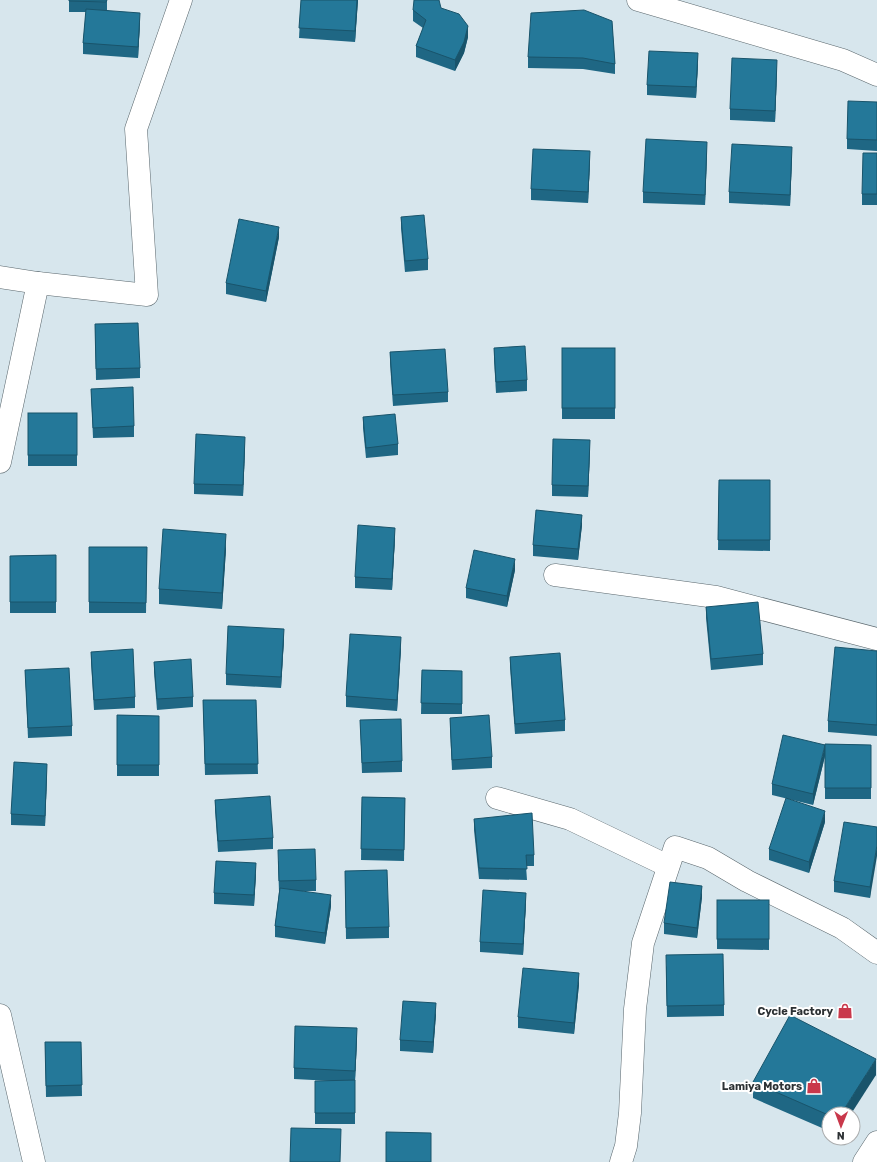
<svg xmlns="http://www.w3.org/2000/svg" width="877" height="1162" font-family="Rubik,sans-serif">
<rect width="100%" height="100%" fill="#d7e6ed"/>
<g fill="none" stroke-linecap="round" stroke-linejoin="round">
<defs>
<g id="street">
<path d="M638 0 843 60 877 75"/>
<path d="M0 277 38 283"/>
<path d="M0 462 38 283 147 295 136 129 181 0"/>
<path d="M555 575 716 597 877 639"/>
<path d="M497 798 570 819 668 866"/>
<path d="M0 1015 34 1162"/>
<path d="M621 1162 626 1146 630 1113 635 1009 643 943 675 847 708 858 747 881 842 928 877 953"/>
<path d="M864 1162 877 1142"/>
</g>
</defs>
<!-- street casing -->
<use href="#street" stroke="#5a676d" stroke-width="23"/>
<!-- street -->
<use href="#street" stroke="#fff" stroke-width="22"/>
</g>
<!-- wall -->
<g fill="#1f6784">
<path d="M69 0H107V10L140 23 138 58 83 54V43L86 12H69Z"/>
<path d="M301 0H358L355 42 299 38Z"/>
<path d="M441 8 468 37 464 53 455 71 416 57V46L423 28 413 21V10Z"/>
<path d="M612 21 615 64V74L583 69 528 68V57Z"/>
<path d="M698 64 696 98 647 95V85Z"/>
<path d="M777 71 775 122 730 120V109Z"/>
<path d="M877 102V151L847 149V139Z"/>
<path d="M707 153 705 205 643 203V192Z"/>
<path d="M877 153V205H862V194Z"/>
<path d="M792 157 790 206 729 203V192Z"/>
<path d="M590 162 588 203 531 200V189Z"/>
<path d="M401 217 428 259V270L405 272 401 228Z"/>
<path d="M279 237 266 302 226 294V283Z"/>
<path d="M95 324 140 368V378L96 380Z"/>
<path d="M494 348 527 380V391L496 393 494 359Z"/>
<rect x="562" y="348" width="53" height="71"/>
<path d="M390 352 448 392V402L393 406 390 363Z"/>
<path d="M91 389 134 426V437L93 438Z"/>
<rect x="28" y="413" width="49" height="53"/>
<path d="M363 417 398 444V455L366 458 363 428Z"/>
<path d="M245 448 243 496 194 494V484Z"/>
<path d="M590 451 588 497 552 496V485Z"/>
<path d="M719 480H770V551L718 550Z"/>
<path d="M582 525 578 560 533 556V545Z"/>
<path d="M395 538 392 590 355 588V577Z"/>
<path d="M89 547H147L146 613H89Z"/>
<path d="M226 549 222 609 159 604V589Z"/>
<path d="M56 555V613H10V556Z"/>
<path d="M515 570 507 607 466 598V588Z"/>
<path d="M706 607 763 654V665L711 670 706 618Z"/>
<path d="M284 639 281 688 226 685V674Z"/>
<path d="M401 648 397 711 346 707V696Z"/>
<path d="M877 651V736L828 732V721Z"/>
<path d="M91 652 135 697V708L94 710 91 662Z"/>
<path d="M510 657 565 720V731L515 734 510 667Z"/>
<path d="M154 662 193 697V707L157 710 154 672Z"/>
<path d="M25 670 72 726V736L28 738Z"/>
<path d="M422 670 462 671V714H421Z"/>
<path d="M203 700H256L258 774 205 775Z"/>
<path d="M117 715 159 716V776H117Z"/>
<path d="M450 718 492 757V768L452 770 450 729Z"/>
<path d="M360 720 402 761V772L362 773Z"/>
<path d="M825 744 871 745V799H825Z"/>
<path d="M825 756 813 805 772 795V784Z"/>
<path d="M47 775 45 826 11 825V814Z"/>
<path d="M362 797 405 798 404 861 361 860Z"/>
<path d="M215 800 273 838V849L218 852 215 810Z"/>
<path d="M474 819 534 855V866H526L527 880 479 879 474 830Z"/>
<path d="M825 822 809 873 769 860V849Z"/>
<path d="M877 827 870 898 834 892V881Z"/>
<path d="M278 861 316 880V891H302L331 906 325 944 275 937V926L279 892Z"/>
<path d="M345 871 389 927V938L346 939Z"/>
<path d="M256 874 254 906 214 904V893Z"/>
<path d="M702 897 697 938 664 934V923Z"/>
<path d="M717 900H769V950L717 949Z"/>
<path d="M526 903 523 955 480 952V942Z"/>
<path d="M666 966 724 1005V1016L667 1017Z"/>
<path d="M579 984 574 1034 518 1028V1017Z"/>
<path d="M436 1014 433 1053 400 1051V1040Z"/>
<path d="M357 1039 355 1081V1124H315V1081H332L294 1079V1068Z"/>
<path d="M45 1042H81L82 1096 46 1097Z"/>
<path d="M876 1075 829 1114V1131L753 1098V1082Z"/>
</g>
<!-- shaded-wall -->
<g fill="#19546b">
<path d="M357 0H358L355 42V31Z"/>
<path d="M140 13V23L138 58V47Z"/>
<path d="M468 26V37L464 53 455 71V60Z"/>
<path d="M698 53V64L696 98V87Z"/>
<path d="M777 60V71L775 122V111Z"/>
<path d="M707 142V153L705 205V195Z"/>
<path d="M792 147V157L790 206V195Z"/>
<path d="M590 151V162L588 203V192Z"/>
<path d="M279 227V237L266 302V291Z"/>
<path d="M245 437V448L243 496V485Z"/>
<path d="M590 440V451L588 497V486Z"/>
<path d="M582 515V525L578 560V549Z"/>
<path d="M395 528V538L392 590V579Z"/>
<path d="M226 534V549L222 609V593Z"/>
<path d="M515 559V570L507 607V596Z"/>
<path d="M284 629V639L281 688V677Z"/>
<path d="M401 637V648L397 711V700Z"/>
<path d="M825 745V756L813 805V794Z"/>
<path d="M47 764V775L45 826V816Z"/>
<path d="M825 811V822L809 873V862Z"/>
<path d="M877 845V856L870 898V887Z"/>
<path d="M256 863V874L254 906V895Z"/>
<path d="M702 886V897L697 938V928Z"/>
<path d="M526 893V903L523 955V944Z"/>
<path d="M331 895V906L325 944V933Z"/>
<path d="M579 973V984L574 1034V1023Z"/>
<path d="M436 1003V1014L433 1053V1042Z"/>
<path d="M357 1028V1039L355 1081V1071Z"/>
<path d="M876 1059V1075L851 1114H841Z"/>
</g>
<!-- building -->
<g fill="#247899" stroke="#19546b">
<path d="M69 0H107L106 2 69 1Z"/>
<path d="M301 0H357L355 31 299 28Z"/>
<path d="M414 0H439L441 8 459 14 468 26 464 42 455 60 416 46 426 20 413 10Z"/>
<path d="M86 9 140 13 138 47 83 43Z"/>
<path d="M584 10 612 21 615 64 583 58 528 57 531 13Z"/>
<path d="M649 51 698 53 696 87 647 85Z"/>
<path d="M732 58 777 60 775 111 730 109Z"/>
<path d="M848 101 877 102V140L847 139Z"/>
<path d="M646 139 707 142 705 195 643 192Z"/>
<path d="M732 144 792 147 790 195 729 192Z"/>
<path d="M533 149 590 151 588 192 531 189Z"/>
<path d="M863 153H877V194H862Z"/>
<path d="M424 215 428 259 405 261 401 217Z"/>
<path d="M239 219 279 227 266 291 226 283Z"/>
<path d="M138 323 140 368 96 369 95 324Z"/>
<path d="M525 346 527 380 496 382 494 348Z"/>
<rect x="562" y="348" width="53" height="60"/>
<path d="M445 349 448 392 393 395 390 352Z"/>
<path d="M133 387 134 426 93 428 91 389Z"/>
<rect x="28" y="413" width="49" height="42"/>
<path d="M395 414 398 444 366 448 363 417Z"/>
<path d="M196 434 245 437 243 485 194 484Z"/>
<path d="M553 439 590 440 588 486 552 485Z"/>
<path d="M719 480H770V540H718Z"/>
<path d="M536 510 582 515 578 549 533 545Z"/>
<path d="M358 525 395 528 392 579 355 577Z"/>
<path d="M163 529 226 534 222 593 159 589Z"/>
<path d="M89 547H147L146 603 89 602Z"/>
<path d="M474 550 515 559 507 596 466 588Z"/>
<path d="M56 555V602H10V556Z"/>
<path d="M758 602 763 654 711 659 706 607Z"/>
<path d="M228 626 284 629 281 677 226 674Z"/>
<path d="M350 634 401 637 397 700 346 696Z"/>
<path d="M835 647 877 651V725L828 721Z"/>
<path d="M133 649 135 697 94 700 91 652Z"/>
<path d="M560 653 565 720 515 724 510 657Z"/>
<path d="M191 659 193 697 157 699 154 662Z"/>
<path d="M69 668 72 726 28 728 25 670Z"/>
<path d="M422 670 462 671V704L421 703Z"/>
<path d="M203 700H256L258 764H205Z"/>
<path d="M117 715 159 716V765H117Z"/>
<path d="M489 715 492 757 452 760 450 718Z"/>
<path d="M401 719 402 761 362 763 360 720Z"/>
<path d="M783 735 825 745 813 794 772 784Z"/>
<path d="M825 744 871 745V788H825Z"/>
<path d="M14 762 47 764 45 816 11 814Z"/>
<path d="M270 796 273 838 218 841 215 800Z"/>
<path d="M362 797 405 798 404 850 361 849Z"/>
<path d="M786 798 825 811 809 862 769 849Z"/>
<path d="M532 813 534 855H526L527 869 479 868 474 819Z"/>
<path d="M844 822 877 827V845L870 887 834 881Z"/>
<path d="M315 849 316 880 279 881 278 850Z"/>
<path d="M216 861 256 863 254 895 214 893Z"/>
<path d="M387 870 389 927 346 928 345 871Z"/>
<path d="M670 882 702 886 697 928 664 923Z"/>
<path d="M280 888 331 895 325 933 275 926Z"/>
<path d="M483 890 526 893 523 944 480 942Z"/>
<rect x="717" y="900" width="52" height="39"/>
<path d="M723 954 724 1005 667 1006 666 955Z"/>
<path d="M523 968 579 973 574 1023 518 1017Z"/>
<path d="M403 1001 436 1003 433 1042 400 1040Z"/>
<path d="M790 1015 876 1059 841 1114H829V1115L826 1114 753 1082Z"/>
<path d="M295 1026 357 1028 355 1071 294 1068Z"/>
<path d="M45 1042H81L82 1085 46 1086Z"/>
<path d="M355 1080V1113H315V1081Z"/>
<path d="M291 1128 341 1129 340 1162H290Z"/>
<path d="M386 1132 431 1133V1162H386Z"/>
</g>
<!-- icons -->
<defs>
<symbol id="shop-bare" viewBox="-9 -9 18 18"><path d="M-5-2.5h2.3a2.7 3.5 0 0 1 5.4 0H5L5.5 6h-11ZM-1.5-2.5h3a1.5 2.3 0 0 0-3 0Z" fill="#c9384b" stroke="#fff" stroke-width="2.5" paint-order="stroke"/></symbol>
</defs>
<g fill-rule="evenodd">
<use href="#shop-bare" x="834" y="1000" width="22" height="22"/>
<use href="#shop-bare" x="803" y="1075" width="22" height="22"/>
</g>
<g text-anchor="middle" stroke-width="4" stroke-linejoin="round" paint-order="stroke">
<!-- poi labels -->
<g font-size="11" font-weight="bold" fill="#2c3134" stroke="#fff" text-anchor="end">
<text x="833" y="1015">Cycle Factory</text>
<text x="802" y="1090">Lamiya Motors</text>
</g>
</g>
<!-- north arrow -->
<g transform="translate(841 1126) rotate(181)"><circle r="19" fill="#ffffff" stroke="#abadae"/>
<path d="M0-3L7 15L0 10L-7 15Z" fill="#c9384b"/>
<text y="-6" font-size="11" font-weight="bold" text-anchor="middle" fill="#2c3134">N</text>
</g>
</svg>
